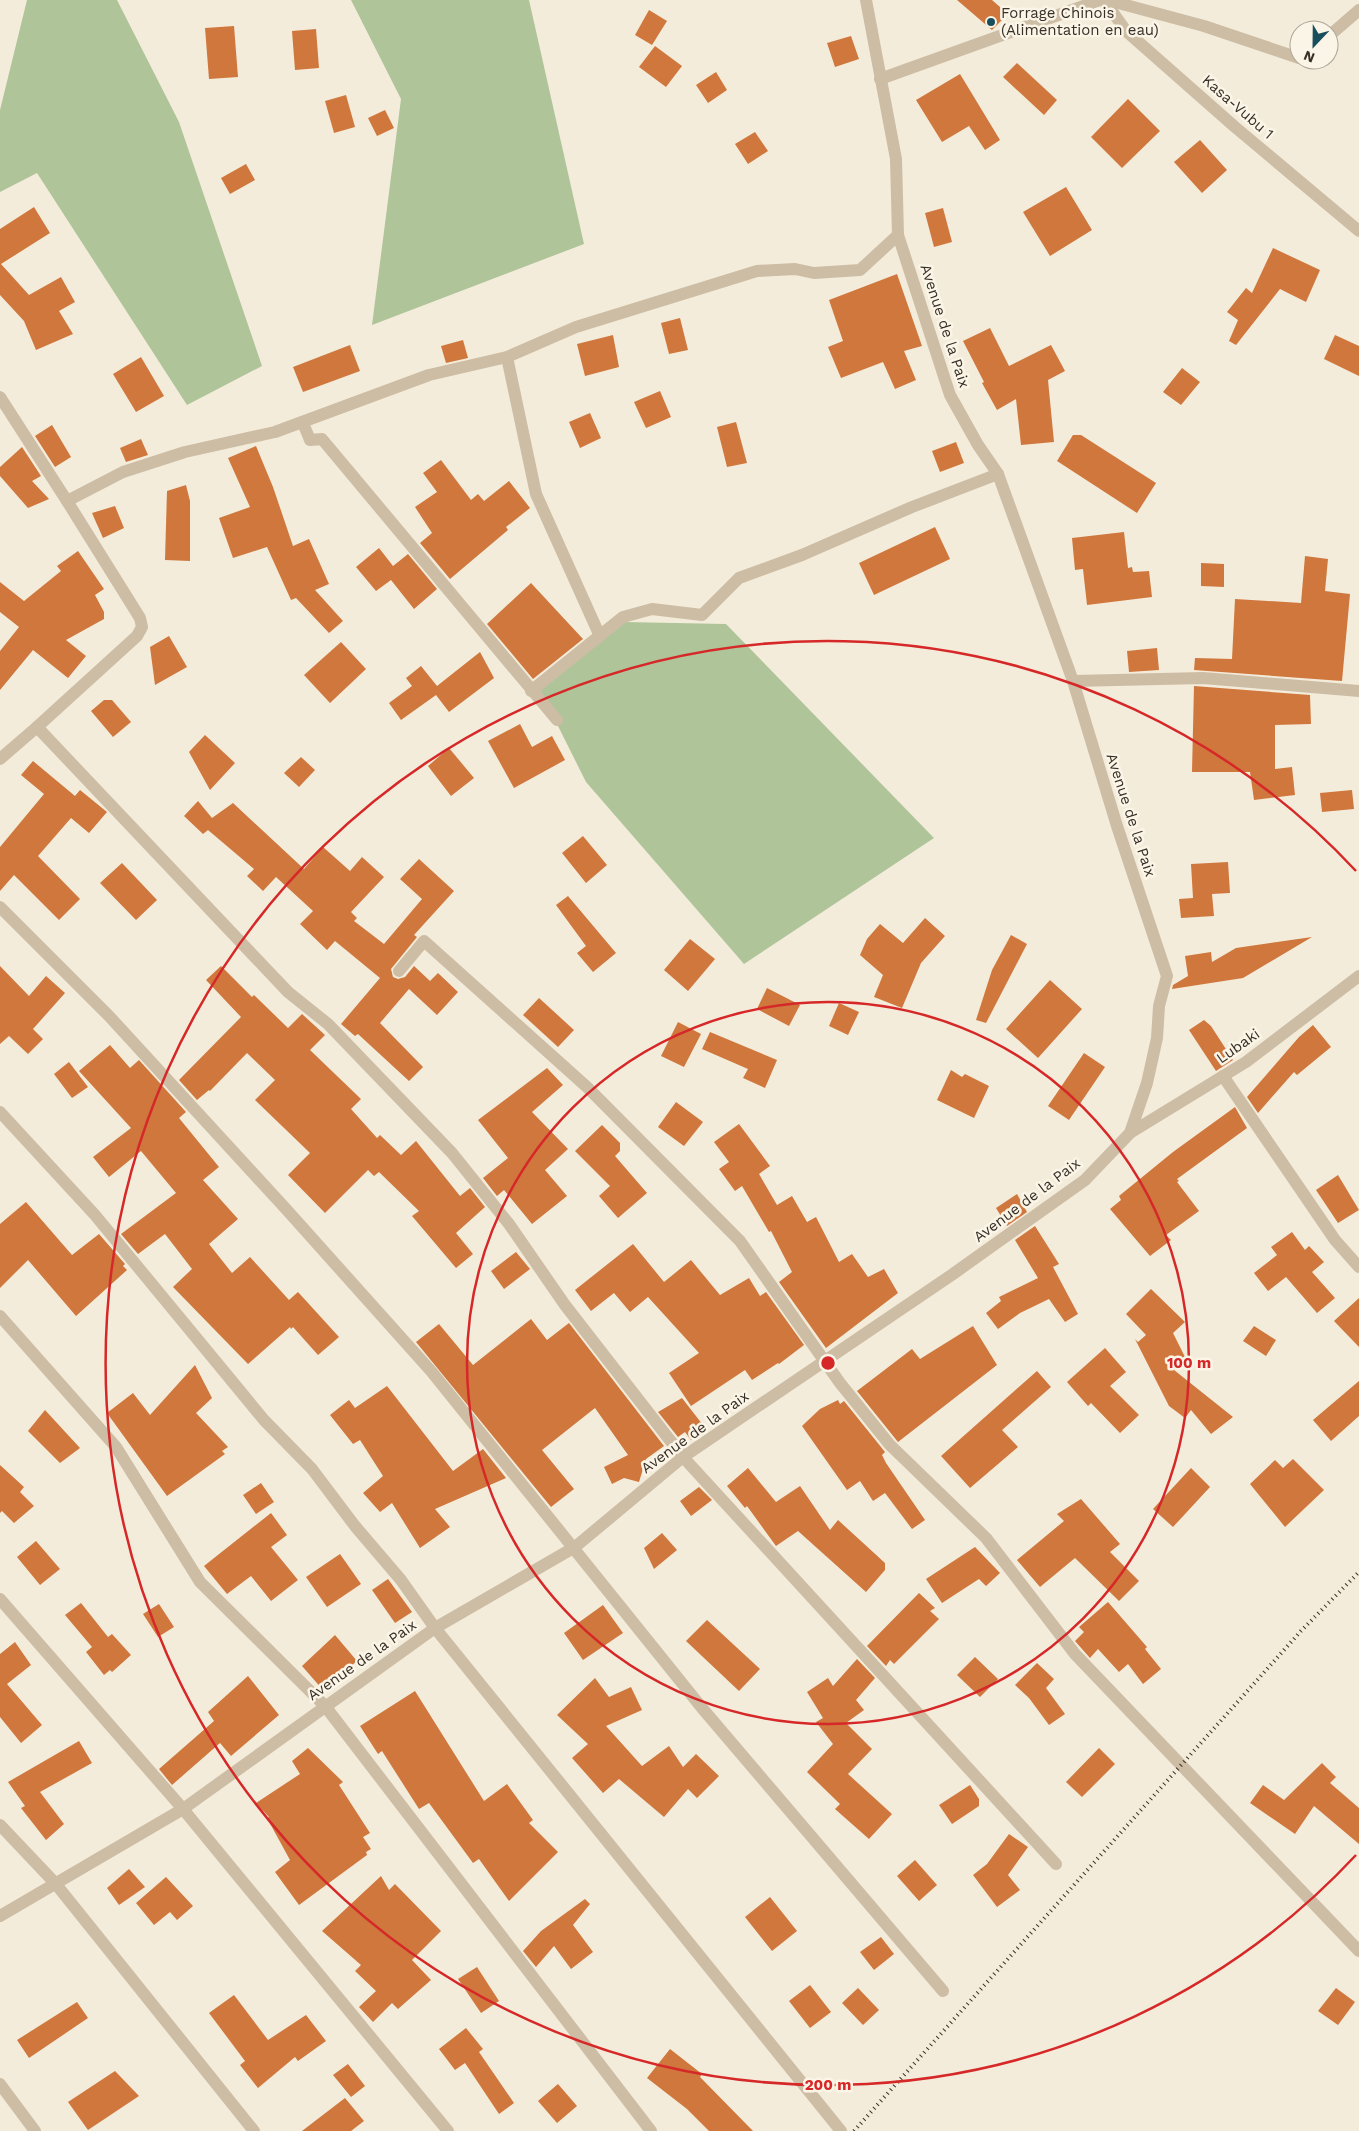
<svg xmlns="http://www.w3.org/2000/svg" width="1359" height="2131" font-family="'Work Sans',sans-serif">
<rect width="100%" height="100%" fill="#f4ecda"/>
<!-- green -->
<g fill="#afc499">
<path d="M27 0H117L179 122 262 366 187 405 37 173 0 192V110Z"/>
<path d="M351 0H529L584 244 372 325 401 99Z"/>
<path d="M624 622 726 624 934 838 744 964 586 782 539 688Z"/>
</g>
<!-- building -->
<g fill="#cf773d">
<path d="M957 0H992L1008 14 992 30Z"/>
<path d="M649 10 667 21 652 45 635 35Z"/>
<path d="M234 26 238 77 209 79 205 28Z"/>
<path d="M316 29 319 68 295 70 292 31Z"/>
<path d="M851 36 859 59 835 67 827 43Z"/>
<path d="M655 46 682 66 666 87 639 67Z"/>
<path d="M1017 63 1057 100 1044 115 1003 77Z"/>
<path d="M716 72 727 90 708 103 696 85Z"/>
<path d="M960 74 1000 140 985 150 969 126 942 142 916 100Z"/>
<path d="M346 95 355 127 334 133 325 101Z"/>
<path d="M1128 99 1160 131 1122 168 1091 137Z"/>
<path d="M385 110 394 128 377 136 368 118Z"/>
<path d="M755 132 768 151 748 164 735 144Z"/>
<path d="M1200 140 1227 170 1202 193 1174 162Z"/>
<path d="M246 164 255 180 230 194 221 178Z"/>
<path d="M1066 187 1092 230 1050 256 1023 212Z"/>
<path d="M34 207 50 233 1 264 29 295 61 277 75 302 59 311 73 334 36 350 24 321 0 295V229Z"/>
<path d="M943 208 952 242 934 247 925 213Z"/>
<path d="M1273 248 1320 270 1306 302 1280 289 1236 345 1229 341 1238 320 1227 312 1246 288 1252 293Z"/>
<path d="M897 274 922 346 904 351 916 380 895 389 883 362 841 378 828 347 843 341 829 300Z"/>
<path d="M680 318 688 350 669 354 661 323Z"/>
<path d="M990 328 1009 366 1051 345 1065 371 1048 380 1054 442 1021 445 1016 399 997 410 982 383 984 382 963 341Z"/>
<path d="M613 335 619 367 585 376 577 344Z"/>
<path d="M1335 335 1359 346V376L1324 359Z"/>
<path d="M463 340 468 358 446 363 441 346Z"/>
<path d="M350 345 360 371 303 392 293 367Z"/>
<path d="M141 357 164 396 136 412 113 374Z"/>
<path d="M1182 368 1200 382 1181 405 1163 392Z"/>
<path d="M660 391 671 417 646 428 634 402Z"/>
<path d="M590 413 601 438 580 448 569 422Z"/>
<path d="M736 422 747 463 727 467 717 427Z"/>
<path d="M52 425 71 457 55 467 35 436Z"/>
<path d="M1073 435H1081L1156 483 1137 513 1057 461Z"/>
<path d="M141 439 148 455 126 462 120 448Z"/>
<path d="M956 442 964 463 940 472 932 451Z"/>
<path d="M256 446 273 487 293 546 309 539 329 584 315 590 343 621 329 633 296 598 291 600 267 547 233 558 219 518 250 507 228 458Z"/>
<path d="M22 447 41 476 32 481 49 499 28 508 0 476V467Z"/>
<path d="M441 460 471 500 478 494 484 501 509 481 530 508 506 527 508 530 450 579 420 543 432 533 415 507 437 492 423 473Z"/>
<path d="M186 485 190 501V561L165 560 167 491Z"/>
<path d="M115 506 124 528 103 538 92 513Z"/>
<path d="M935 527 950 559 874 595 859 563Z"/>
<path d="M1124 532 1128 568 1132 567 1133 572 1149 571 1152 597 1087 605 1083 569 1075 570 1072 538Z"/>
<path d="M379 548 393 566 408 554 437 589 414 609 391 580 376 591 356 567Z"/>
<path d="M78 551 104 589 95 595 104 612V619L66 640 86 656 68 678 33 650 0 690V651L19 627 0 612V582L24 601 61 571 57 566Z"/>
<path d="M1305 556 1328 559 1325 591 1350 594 1342 681 1194 670 1195 658 1232 659 1235 599 1301 603Z"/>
<path d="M1201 563 1224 564V587L1201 586Z"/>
<path d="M531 583 583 639 533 679 487 624Z"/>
<path d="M169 636 187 667 155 685 150 647Z"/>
<path d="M341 642 366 669 330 703 304 675Z"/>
<path d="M1157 648 1159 670 1129 672 1127 651Z"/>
<path d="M480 652 494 678 449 712 436 695 401 720 389 703 412 686 406 678 421 666 437 686Z"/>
<path d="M1194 686 1310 695 1311 724 1275 725V769L1292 767 1295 795 1254 800 1250 772H1192Z"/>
<path d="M104 700H112L131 722 113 737 91 711Z"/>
<path d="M520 724 532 747 552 736 565 760 514 788 488 741Z"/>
<path d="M205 735 235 763 210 790 189 752Z"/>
<path d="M449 748 474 778 451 796 428 766Z"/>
<path d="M301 757 315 770 299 787 284 773Z"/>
<path d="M33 761 75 796 80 790 107 812 89 833 71 818 38 856 80 899 59 920 14 875 0 891V847L44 794 21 775Z"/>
<path d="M1352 790 1354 809 1322 812 1320 793Z"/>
<path d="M198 801 212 818 233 803 304 869 323 847 350 871 362 857 384 877 351 912 357 918 354 921 384 944 422 899 400 879 419 859 454 891 414 935 417 937 391 969 393 977 398 979 405 977 414 966 430 981 438 973 458 992 437 1015 409 989 380 1023 423 1067 409 1081 358 1034 355 1036 341 1024 380 978 335 941 327 950 300 924 313 911 276 877 263 891 247 876 254 869 208 830 203 834 184 816Z"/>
<path d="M583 836 607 865 586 883 562 853Z"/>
<path d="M1228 862 1230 893 1212 894 1214 916 1181 918 1179 899 1193 898 1191 864Z"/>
<path d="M122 863 157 900 136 920 100 883Z"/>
<path d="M568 896 616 953 593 972 577 953 586 946 556 905Z"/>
<path d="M925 918 945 936 921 963 902 1008 874 997 883 975 860 955 867 939 880 924 903 943Z"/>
<path d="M1011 935 1027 944 986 1023 976 1020 992 970Z"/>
<path d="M1312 937 1243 978 1172 989 1173 985 1188 976 1185 956 1211 952 1212 962 1236 948Z"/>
<path d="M690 939 715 959 688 991 664 970Z"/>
<path d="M0 966 29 996 46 976 65 993 33 1029 43 1039 28 1054 9 1036 0 1044Z"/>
<path d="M221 966 252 997 254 995 288 1028 302 1014 325 1035 310 1050 361 1099 351 1109 377 1138 380 1135 401 1155 416 1141 460 1196 470 1188 485 1207 456 1233 473 1254 456 1268 412 1216 419 1211 379 1172 374 1176 368 1170 325 1213 288 1175 310 1153 255 1100 275 1080 247 1053 210 1091 209 1090 197 1100 179 1080 241 1017 206 980Z"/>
<path d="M1050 980 1082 1009 1038 1058 1006 1029Z"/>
<path d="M767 988 800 1005 789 1026 757 1009Z"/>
<path d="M539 998 574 1030 558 1047 523 1015Z"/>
<path d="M839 1003 859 1012 848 1035 829 1026Z"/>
<path d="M1204 1020 1211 1026 1233 1060 1216 1071 1189 1030Z"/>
<path d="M678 1022 701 1034 684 1067 661 1056Z"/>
<path d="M1313 1025 1331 1047 1297 1075 1294 1072 1258 1113 1247 1097 1299 1037Z"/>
<path d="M710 1032 777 1060 765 1088 743 1078 748 1069 702 1049Z"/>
<path d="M110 1045 130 1068 139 1060 186 1112 179 1118 219 1167 203 1180 238 1219 209 1244 232 1273 250 1257 289 1300 298 1292 339 1337 318 1355 293 1327 291 1329 290 1327 248 1364 173 1287 192 1269 165 1234 138 1254 121 1234 176 1193 141 1151 109 1177 93 1157 131 1128 79 1071Z"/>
<path d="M1084 1053 1105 1067 1069 1120 1048 1106Z"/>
<path d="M69 1062 88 1087 72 1098 54 1074Z"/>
<path d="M547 1068 563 1085 532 1112 568 1149 545 1170 567 1196 532 1224 504 1190 497 1196 483 1178 508 1158 478 1120Z"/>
<path d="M951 1070 962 1077 965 1074 989 1086 974 1118 937 1100Z"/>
<path d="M676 1102 703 1122 684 1146 658 1127Z"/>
<path d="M1235 1107 1247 1128 1177 1179 1179 1181 1177 1182 1199 1211 1166 1235 1171 1240 1150 1256 1110 1209 1121 1200 1119 1196 1173 1152Z"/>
<path d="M739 1124 770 1166 759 1174 777 1205 792 1196 807 1222 816 1217 839 1262 852 1254 868 1277 884 1269 898 1293 826 1348 779 1282 792 1272 771 1231 769 1232 742 1186 735 1191 719 1169 729 1162 714 1142Z"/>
<path d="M602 1125 620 1143V1151L615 1156 647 1193 618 1218 599 1196 610 1186 575 1151Z"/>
<path d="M1338 1175 1359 1210 1338 1223 1316 1190Z"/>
<path d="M1017 1194 1027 1212 1007 1226 996 1208Z"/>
<path d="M26 1202 72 1255 99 1234 125 1264 123 1266 127 1270 76 1316 28 1260 0 1288V1224Z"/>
<path d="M1035 1226 1059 1264 1053 1267 1078 1314 1065 1322 1049 1299 1020 1313 998 1329 986 1313 1001 1301 999 1297 1038 1278 1015 1240Z"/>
<path d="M1292 1232 1305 1250 1309 1246 1324 1262 1312 1272 1335 1298 1317 1313 1286 1277 1268 1291 1254 1273 1277 1255 1271 1247Z"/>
<path d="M633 1244 664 1282 691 1260 720 1295 749 1278 760 1296 766 1292 804 1345 779 1364 778 1363 752 1380 745 1370 691 1406 669 1373 699 1353 648 1297 630 1312 614 1293 591 1311 575 1290Z"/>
<path d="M516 1252 530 1269 504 1289 491 1271Z"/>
<path d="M1151 1289 1185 1322 1173 1333 1188 1363 1174 1370 1233 1417 1211 1434 1191 1410 1185 1418 1169 1406 1135 1339 1138 1342 1146 1335 1126 1314Z"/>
<path d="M1359 1298V1347L1334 1321Z"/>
<path d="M531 1319 547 1340 569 1323 664 1446 646 1459 639 1482 624 1478 612 1484 604 1467 628 1455 595 1408 542 1450 574 1489 551 1507 416 1342 439 1324 473 1365Z"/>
<path d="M973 1326 997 1365 898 1442 857 1391 912 1349 920 1359Z"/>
<path d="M1254 1326 1276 1340 1266 1356 1243 1341Z"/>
<path d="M1105 1348 1126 1372 1110 1386 1139 1415 1120 1433 1091 1403 1088 1406 1067 1382Z"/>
<path d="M195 1365 212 1398 196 1413 228 1447 222 1451 225 1454 167 1496 107 1413 133 1393 150 1415Z"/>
<path d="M1037 1371 1051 1387 1002 1430 1018 1447 970 1488 941 1456Z"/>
<path d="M1359 1381V1416L1331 1441 1313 1420Z"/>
<path d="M387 1386 453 1471 483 1449 506 1478 435 1509 450 1527 420 1548 392 1503 380 1512 363 1493 383 1476 360 1440 353 1444 330 1415 349 1400 355 1408Z"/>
<path d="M682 1398 706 1429 691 1440 685 1432 678 1437 658 1412Z"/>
<path d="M838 1400 840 1404 844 1401 885 1452 882 1455 886 1463 925 1520 912 1529 885 1493 873 1501 860 1481 847 1490 802 1426 820 1409Z"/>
<path d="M45 1410 80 1448 60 1463 28 1431Z"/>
<path d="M1293 1459 1324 1490 1285 1527 1250 1484 1275 1460 1283 1468Z"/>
<path d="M0 1465 24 1487 20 1492 34 1506 14 1523 2 1511 0 1513Z"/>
<path d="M748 1468 776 1502 800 1486 830 1530 838 1520 885 1563V1570L866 1592 798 1531 776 1546 747 1506 745 1508 727 1486Z"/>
<path d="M1191 1468 1210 1487 1173 1527 1153 1509Z"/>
<path d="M261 1483 274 1502 256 1514 243 1495Z"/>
<path d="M699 1487 712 1500 691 1516 680 1501Z"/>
<path d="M1081 1499 1120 1544 1110 1552 1139 1581 1119 1601 1075 1558 1040 1587 1017 1560 1064 1521 1057 1514Z"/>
<path d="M271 1513 287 1535 271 1547 298 1580 271 1601 251 1576 227 1594 204 1566Z"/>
<path d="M662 1533 677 1550 654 1569 644 1548Z"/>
<path d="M36 1541 60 1569 40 1585 17 1557Z"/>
<path d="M975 1547 1000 1573 986 1586 979 1579 942 1603 926 1579Z"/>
<path d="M340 1554 361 1584 327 1607 306 1577Z"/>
<path d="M388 1579 412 1612 395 1623 372 1590Z"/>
<path d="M919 1593 935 1608 930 1611 939 1619 894 1664 890 1660 886 1666 867 1646Z"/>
<path d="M1108 1602 1147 1647 1145 1649 1161 1669 1143 1684 1128 1664 1119 1672 1098 1649 1090 1658 1075 1641 1084 1632 1079 1627Z"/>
<path d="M81 1603 108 1637 112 1634 131 1655 112 1672 110 1670 104 1675 86 1652 92 1647 65 1615Z"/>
<path d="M159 1604 174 1627 158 1637 143 1614Z"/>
<path d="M603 1605 623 1633 583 1660 564 1633Z"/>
<path d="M707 1620 760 1669 739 1691 686 1641Z"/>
<path d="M335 1635 357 1661 323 1690 302 1666Z"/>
<path d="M15 1642 31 1665 7 1684 42 1725 21 1743 0 1717V1654Z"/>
<path d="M975 1657 998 1679 980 1697 957 1675Z"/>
<path d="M857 1659 875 1678 856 1700 864 1710 846 1723 872 1749 848 1774 892 1814 869 1839 835 1809 840 1804 807 1772 833 1744 816 1722 823 1718 807 1692 828 1678 833 1686Z"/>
<path d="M1037 1663 1054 1679 1046 1688 1065 1714 1049 1725 1029 1698 1015 1685Z"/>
<path d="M248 1676 279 1715 231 1756 220 1743 172 1785 159 1769 214 1721 208 1712Z"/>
<path d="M595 1678 609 1697 631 1687 642 1710 606 1726 642 1766 669 1746 683 1767 696 1754 719 1776 697 1798 688 1789 664 1817 619 1779 603 1793 572 1758 588 1744 557 1715Z"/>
<path d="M415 1691 484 1801 507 1784 533 1820 529 1823 558 1852 509 1901 479 1859 473 1863 429 1803 419 1809 382 1751 378 1754 360 1726Z"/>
<path d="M79 1741 92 1763 40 1792 64 1824 46 1840 21 1808 25 1806 8 1782Z"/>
<path d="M308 1748 343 1782 339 1785 370 1833 363 1837 371 1849 366 1852 367 1855 299 1905 275 1872 290 1860 267 1818 269 1817 256 1803 300 1774 292 1761Z"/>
<path d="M1099 1748 1115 1764 1082 1797 1066 1782Z"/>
<path d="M1322 1763 1336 1777 1330 1783 1359 1808V1844L1314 1806 1295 1834 1250 1803 1263 1785 1284 1800Z"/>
<path d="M970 1785 979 1799V1806L952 1824 939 1805Z"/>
<path d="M1009 1834 1028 1847 1008 1875 1020 1890 997 1907 973 1875 987 1864Z"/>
<path d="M915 1860 937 1885 919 1901 897 1876Z"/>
<path d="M129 1869 145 1887 119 1905 107 1888Z"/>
<path d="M381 1876 389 1890 395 1884 441 1931 412 1960 431 1980 398 2009 392 2003 373 2022 359 2007 376 1991 355 1971 361 1965 322 1931Z"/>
<path d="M166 1877 193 1906 177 1920 170 1912 154 1925 136 1903Z"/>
<path d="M770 1897 797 1931 772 1951 745 1917Z"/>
<path d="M585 1899 590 1904 573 1925 593 1952 571 1969 554 1946 536 1967 523 1951 541 1931Z"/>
<path d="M881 1937 894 1954 874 1970 860 1952Z"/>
<path d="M477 1967 499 2001 481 2013 458 1979Z"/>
<path d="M810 1985 831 2012 810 2028 789 2001Z"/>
<path d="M858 1988 879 2010 863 2025 842 2003Z"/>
<path d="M1336 1988 1355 2002 1338 2025 1318 2011Z"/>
<path d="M234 1995 268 2040 306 2015 326 2041 298 2061 295 2057 258 2088 240 2065 245 2061 209 2013Z"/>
<path d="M77 2002 88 2018 29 2058 17 2040Z"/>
<path d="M466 2028 483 2049 479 2052 514 2103 499 2114 465 2063 455 2070 439 2049Z"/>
<path d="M670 2049 702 2074 700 2077 753 2131H709L687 2109 647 2078Z"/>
<path d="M348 2064 365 2086 351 2097 333 2075Z"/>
<path d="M115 2071 139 2096 88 2130 68 2102Z"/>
<path d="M558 2084 577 2106 557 2123 538 2101Z"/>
<path d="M345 2098 364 2121 351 2131H302Z"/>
</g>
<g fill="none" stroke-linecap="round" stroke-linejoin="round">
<!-- minor -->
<g stroke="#cdbda5" stroke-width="12">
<path d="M1104 0 1126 31 1235 127 1359 231"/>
<path d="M1107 0 1204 26 1299 58"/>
<path d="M1329 36 1359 10"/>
<path d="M880 79 1100 0"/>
<path d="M507 357 536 494 599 634"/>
<path d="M0 397 67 501 123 472 185 452 275 432 429 375 507 357 576 327 757 271 795 269 814 273 860 270 898 235"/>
<path d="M303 423 310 440 322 439 557 720"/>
<path d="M1073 681 1203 678 1359 691"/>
<path d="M531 691 623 617 652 609 702 615 739 578 802 555 912 507 998 474"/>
<path d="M37 727 137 636 142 627 140 618 67 501"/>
<path d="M0 759 37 727 288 992 328 1024 452 1153 509 1224 565 1305 683 1457 1056 1864"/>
<path d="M0 907 109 1016 286 1209 431 1371 702 1708 943 1991"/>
<path d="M399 971 424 941 588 1088 740 1241 840 1383 890 1445 986 1538 1075 1654 1359 1951"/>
<path d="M1223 1076 1335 1240 1359 1267"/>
<path d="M0 1112 95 1215 264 1420 312 1469 355 1526 401 1580 435 1628 841 2131"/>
<path d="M1130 1133 1246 1062 1359 976"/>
<path d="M0 1316 116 1447 200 1582 325 1706 651 2131"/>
<path d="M0 1599 183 1809 448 2131"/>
<path d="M0 1825 55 1883 254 2131"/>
<path d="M0 1916 183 1809 435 1628 575 1547 683 1457 953 1274 1085 1180 1130 1133 1147 1083 1157 1038 1159 1006 1167 976 1117 826 1073 681 998 474 978 445 950 395 898 235 896 159 866 0"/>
<path d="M0 2084 35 2131"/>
</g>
<!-- rail -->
<path stroke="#382f27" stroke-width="4" stroke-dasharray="1 4" stroke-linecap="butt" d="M854 2131 1301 1631 1359 1572"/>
</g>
<!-- distance rings -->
<g fill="none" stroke="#d62828" stroke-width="2.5">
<circle cx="828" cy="1363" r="361"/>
<path d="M1356 1855A722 722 0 1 1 1356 871"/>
</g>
<!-- markers -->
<circle fill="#194e5d" stroke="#fbf5e7" stroke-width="2" cx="991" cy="22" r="5"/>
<g text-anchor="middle" stroke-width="5" stroke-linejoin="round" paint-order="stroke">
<!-- poi labels -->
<g font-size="15" fill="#382f27" stroke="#fbf5e7" text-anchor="start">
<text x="1001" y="18">Forrage Chinois<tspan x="1001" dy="17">(Alimentation en eau)</tspan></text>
</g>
<!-- street labels -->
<g font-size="15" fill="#382f27" stroke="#fbf5e7">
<text transform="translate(1238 107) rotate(41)" y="5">Kasa-Vubu 1</text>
<text transform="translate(945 326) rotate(72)" y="5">Avenue de la Paix</text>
<text transform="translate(1131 815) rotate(72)" y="5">Avenue de la Paix</text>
<text transform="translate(1238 1046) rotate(-35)" y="5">Lubaki</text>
<text transform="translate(1027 1200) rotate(-37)" y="5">Avenue de la Paix</text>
<text transform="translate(695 1432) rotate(-36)" y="5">Avenue de la Paix</text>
<text transform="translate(362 1660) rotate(-35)" y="5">Avenue de la Paix</text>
</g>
</g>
<circle cx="828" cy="1363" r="8" fill="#d62828" stroke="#fbf5e7" stroke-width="2.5"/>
<g font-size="15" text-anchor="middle" font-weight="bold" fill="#d62828" stroke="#fbf5e7" stroke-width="5" stroke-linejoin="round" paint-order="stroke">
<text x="1189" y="1368">100 m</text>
<text x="828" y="2090">200 m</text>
</g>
<!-- north arrow -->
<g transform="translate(1314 45) rotate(202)"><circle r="24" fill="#fbf5e7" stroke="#ada69a"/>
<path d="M0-4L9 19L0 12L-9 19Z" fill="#194e5d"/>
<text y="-8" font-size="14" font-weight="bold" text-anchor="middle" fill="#382f27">N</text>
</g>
</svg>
